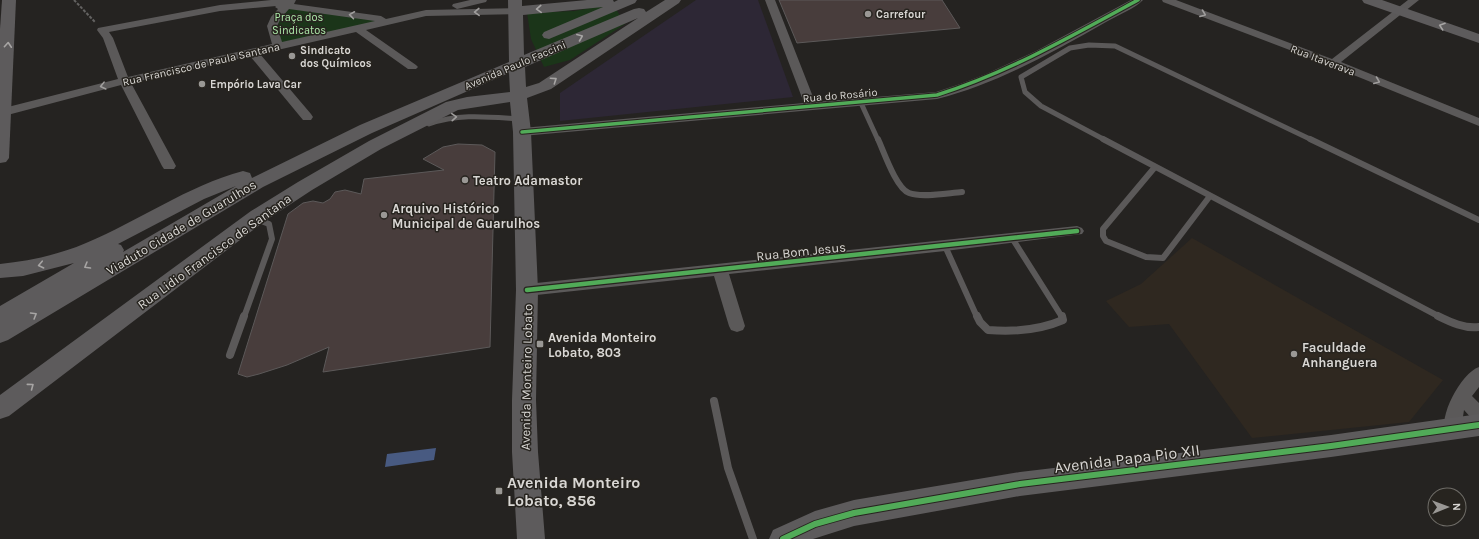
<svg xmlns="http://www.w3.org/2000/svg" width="1479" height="539" font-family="Karla,sans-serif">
<rect width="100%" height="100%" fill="#252321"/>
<!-- commercial -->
<path fill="#2d2735" d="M696 0H758L793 97 560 121V93Z"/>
<!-- built -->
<path fill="#2f2820" d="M1192 238 1443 380 1409 422 1252 438 1169 324 1129 327 1106 301 1141 284Z"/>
<!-- green -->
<g fill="#1b3519">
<path d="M613 4 625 24 570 60 544 67 531 39 527 13 574 11Z"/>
<path d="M291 7 379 21 281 43 278 21Z"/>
</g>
<!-- water -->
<path fill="#485a81" d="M436 448 434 460 385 467 387 454Z"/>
<!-- building -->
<g fill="#483d3c" stroke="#5c5959">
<path d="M779 0H942L960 28 797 43Z"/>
<path d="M458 144 482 145 495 152 490 347 323 372 329 347 287 365 259 374 247 377 238 374 288 214 303 203 313 201 323 203 330 199 335 192 345 190 361 194 364 179 444 170 423 159 443 147Z"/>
</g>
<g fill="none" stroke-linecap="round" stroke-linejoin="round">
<!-- path -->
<path stroke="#636261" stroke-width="2" stroke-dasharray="3 1.5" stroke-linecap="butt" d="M74 0 95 22"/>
<!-- lane-far2 -->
<g stroke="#5b5959" stroke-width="5">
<path d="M861 103 878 140"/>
<path d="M429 124C459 113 489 117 521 119"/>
<path d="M1105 140 1041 106 1025 92 1021 77 1070 48 1089 45 1115 46 1312 140"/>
</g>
<!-- lane-far1 -->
<g stroke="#5b5959" stroke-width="6">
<path d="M878 139C884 152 896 188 909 193 922 198 948 193 962 192"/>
<path d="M1103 139 1440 317"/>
<path d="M1310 139 1479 220"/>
<path d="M1155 167 1103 229V236L1106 241 1146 257 1163 258 1210 196"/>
<path d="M1012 238 1062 317"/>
<path d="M945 246 977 317"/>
<path d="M244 317 272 239 269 224 256 219"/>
</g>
<!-- lane -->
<g stroke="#5b5959" stroke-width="8">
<path d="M977 316 980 322 988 330C1013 332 1040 330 1063 320L1062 316"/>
<path d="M1438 316C1450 322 1465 329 1479 327"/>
<path d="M230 355 244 316"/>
<path d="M714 401 728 468 753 539"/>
</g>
<!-- street -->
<g fill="#5b5959" fill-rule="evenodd">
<path d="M271 0H296L294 4 381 16 386 19 426 10 516 8 521 11 516 14 426 16 366 30 416 65 418 67 416 69H408L356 32 260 54 311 114 313 117 311 120H303L250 56 131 83 176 166 174 169H164L162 166 121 85 0 117V109L118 79 103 38 97 30 98 28 220 5ZM276 6 275 7 278 9 271 17 267 26 272 44 128 77 113 38 109 32 220 11ZM289 9 375 21 282 42 277 26 281 18Z"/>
<path d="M470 0H487L486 2 457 9 452 6 453 4Z"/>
<path d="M765 0H775L815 102 936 92 960 84 986 74 1036 51 1131 0H1143C1136 8 1116 16 1106 22 1053 52 997 84 937 99L522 136 518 135 516 132 518 129 522 128 804 103Z"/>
<path d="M1162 0H1176L1332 59 1408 0H1419L1341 62 1479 118V126L1329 65 1163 2Z"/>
<path d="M1077 226 1082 228 1084 231 1082 234 945 251 729 274 745 326 743 330 737 332 731 330 729 326 714 276 527 296 522 294 519 290 522 286 527 284Z"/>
<path d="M1479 367V387L1472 396 1479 403V422L1473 420 1464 410 1461 430 1458 435 1452 438 1446 435C1437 418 1461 373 1479 367Z"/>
</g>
<!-- secondary -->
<g fill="#5d5b5c" fill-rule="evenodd">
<path d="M2 0H16L9 158 6 162 0 163V29Z"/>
<path d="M508 0H522V6L587 0H613L614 2 618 0H637L635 3 549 39 544 38 542 35 544 32 603 7 523 15 524 55 634 9 639 8 644 9 646 12 665 0H681L679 3 551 89 527 98 531 132 538 290 536 400 538 452 545 539H517L512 452V400L516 290 513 132 510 102 458 110 381 149 312 190 265 221 9 416 0 419V395L251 211 298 182 369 141 446 102 467 97 510 92 509 73 372 133 263 187 8 340 0 343V306L74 263 23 276 0 278V264C29 261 58 255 86 243 139 221 187 186 243 171L250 173 252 178 360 125 509 62ZM638 18 539 83 526 87 525 67ZM236 186 123 252 124 250 121 245 118 244 204 199Z"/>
<path d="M1362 0H1382L1479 34V43L1364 3Z"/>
<path d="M1479 414V436L1331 457 1020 496 854 526 813 539H769L773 530 815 511 854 500 1020 472 1331 435Z"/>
</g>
<defs>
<path id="cycleway-far2" d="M522 132 937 95C1009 72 1072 36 1138 0"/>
<path id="cycleway-far1" d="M527 290 1077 231"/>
<path id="cycleway" d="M783 539 815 524 854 513 1020 484 1331 446 1479 425"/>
</defs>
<!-- cycleway-far2 casing -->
<use href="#cycleway-far2" stroke="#27241f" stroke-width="5.5"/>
<!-- cycleway-far1 casing -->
<use href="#cycleway-far1" stroke="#27241f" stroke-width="7"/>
<!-- cycleway casing -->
<use href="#cycleway" stroke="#27241f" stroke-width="8"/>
<!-- cycleway-far2 -->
<use href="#cycleway-far2" stroke="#51ab58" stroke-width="3.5"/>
<!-- cycleway-far1 -->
<use href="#cycleway-far1" stroke="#51ab58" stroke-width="4.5"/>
<!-- cycleway -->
<use href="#cycleway" stroke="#51ab58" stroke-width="6"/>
</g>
<!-- one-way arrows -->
<defs><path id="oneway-chevron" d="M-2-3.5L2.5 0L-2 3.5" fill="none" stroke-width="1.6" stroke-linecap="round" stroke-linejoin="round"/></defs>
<g stroke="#a7a5a4">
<use href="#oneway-chevron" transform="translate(539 9) rotate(177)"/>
<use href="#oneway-chevron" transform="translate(1442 26) rotate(-161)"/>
<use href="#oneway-chevron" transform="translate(580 37) rotate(-22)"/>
<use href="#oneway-chevron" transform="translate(8 45) rotate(-86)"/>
<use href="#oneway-chevron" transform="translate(554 80) rotate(-34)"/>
<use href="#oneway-chevron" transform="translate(41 265) rotate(168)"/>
<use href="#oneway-chevron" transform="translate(87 266) rotate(150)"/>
<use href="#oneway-chevron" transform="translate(34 315) rotate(-31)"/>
<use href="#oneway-chevron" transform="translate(31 386) rotate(-37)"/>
</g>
<g stroke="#a09e9d">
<use href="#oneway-chevron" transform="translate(477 12) rotate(178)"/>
<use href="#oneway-chevron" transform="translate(1203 14) rotate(21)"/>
<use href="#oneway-chevron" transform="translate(352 15) rotate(-172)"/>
<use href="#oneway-chevron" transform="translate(1377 81) rotate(22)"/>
<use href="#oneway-chevron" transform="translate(103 86) rotate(166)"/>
<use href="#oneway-chevron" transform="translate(454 117) rotate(-4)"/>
</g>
<!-- markers -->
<g fill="#9a9895" stroke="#27241f" stroke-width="1.5">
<circle cx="868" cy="14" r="4"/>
<circle cx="292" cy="56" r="4"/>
<circle cx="202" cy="84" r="4"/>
<circle cx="465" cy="180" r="4"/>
<circle cx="384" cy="215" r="4"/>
<rect x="536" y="340" width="8" height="8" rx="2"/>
<circle cx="1294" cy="354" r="4"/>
<rect x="495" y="487" width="8" height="8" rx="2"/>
</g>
<g text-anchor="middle" stroke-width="3" stroke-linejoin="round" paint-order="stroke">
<!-- far-poi labels -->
<g font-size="11" font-weight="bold" fill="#d9d7d4" stroke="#27241f" text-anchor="start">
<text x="876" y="18">Carrefour</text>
<text x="300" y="54">Sindicato<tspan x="300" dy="13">dos Químicos</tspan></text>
<text x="210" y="88">Empório Lava Car</text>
</g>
<!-- far-park labels -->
<g font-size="11" fill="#aeeaaa" stroke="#27241f">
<text x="299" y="21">Praça dos<tspan x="299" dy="13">Sindicatos</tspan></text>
</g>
<!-- far-street labels -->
<g font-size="11" fill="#d9d7d4" stroke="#27241f">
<text transform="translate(1323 60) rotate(21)" y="4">Rua Itaverava</text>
<text transform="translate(201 64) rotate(-13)" y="4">Rua Francisco de Paula Santana</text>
<text transform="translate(515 65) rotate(-23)" y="4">Avenida Paulo Faccini</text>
<text transform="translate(840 95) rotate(-5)" y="4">Rua do Rosário</text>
</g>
<!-- poi labels -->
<g font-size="13" font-weight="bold" fill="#d9d7d4" stroke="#27241f" text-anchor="start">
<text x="473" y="185">Teatro Adamastor</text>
<text x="392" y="213">Arquivo Histórico<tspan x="392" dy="15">Municipal de Guarulhos</tspan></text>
<text x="548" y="342">Avenida Monteiro<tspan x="548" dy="15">Lobato, 803</tspan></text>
<text x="1302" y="352">Faculdade<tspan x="1302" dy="15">Anhanguera</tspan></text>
</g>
<!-- street labels -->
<g font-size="13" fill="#d9d7d4" stroke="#27241f">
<text transform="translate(181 227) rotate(-31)" y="5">Viaduto Cidade de Guarulhos</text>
<text transform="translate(214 251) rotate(-36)" y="5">Rua Lidio Francisco de Santana</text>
<text transform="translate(801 251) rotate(-6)" y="5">Rua Bom Jesus</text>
<text transform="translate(526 377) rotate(-89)" y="5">Avenida Monteiro Lobato</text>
</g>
<!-- near-street labels -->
<g font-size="16" fill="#d9d7d4" stroke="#27241f">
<text transform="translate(1127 458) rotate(-7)" y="6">Avenida Papa Pio XII</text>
</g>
<!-- near-poi labels -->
<g font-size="16" font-weight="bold" fill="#d9d7d4" stroke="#27241f" text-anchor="start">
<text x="507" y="488">Avenida Monteiro<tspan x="507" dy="18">Lobato, 856</tspan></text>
</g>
</g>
<!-- north arrow -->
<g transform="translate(1447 507) rotate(89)"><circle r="19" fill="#27241f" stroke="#6e6c67"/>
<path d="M0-3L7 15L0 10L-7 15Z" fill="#9a9895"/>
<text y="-6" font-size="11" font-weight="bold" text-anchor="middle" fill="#d9d7d4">N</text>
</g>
</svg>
